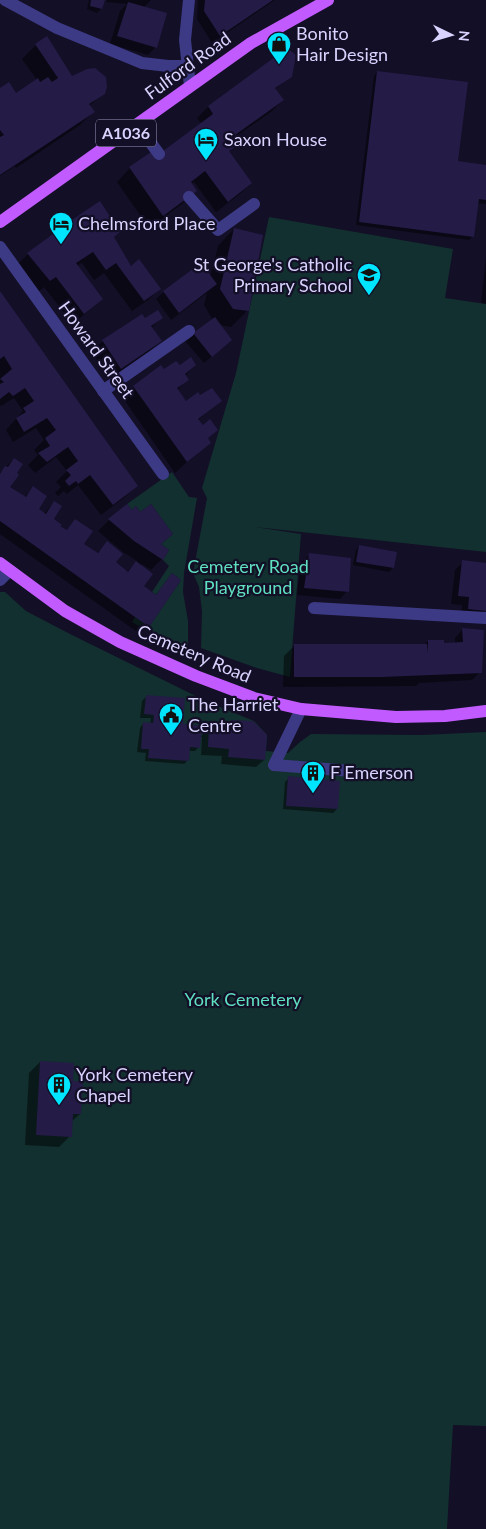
<svg xmlns="http://www.w3.org/2000/svg" width="486" height="1529" font-family="Lato,sans-serif">
<rect width="100%" height="100%" fill="#130f26"/>
<!-- green -->
<g fill="#12302f">
<path d="M269 217 453 249 445 298 486 304V552L255 527 301 534 290 677 257 668 201 648 202 611 199 587 193 573 207 498 202 488 236 373Z"/>
<path d="M172 472 189 497 197 498 184 573 183 592 188 621V646L149 632 132 622 135 617 149 627 181 580 172 573 156 595 152 592 169 566 163 560 169 550 161 544 173 534 151 504 140 512 136 506 132 510 127 504Z"/>
<path d="M0 592H5L26 611 70 634 210 703 254 721 267 735 266 751 288 753 300 742 311 734 422 735 486 732V1426L453 1425 447 1529H0Z"/>
</g>
<!-- shadow -->
<g fill="#0007">
<path d="M89 0H104L101 9 97 13 87 9Z"/>
<path d="M107 0H151L143 8 156 47 148 55 110 44 120 11 127 4 106 2Z"/>
<path d="M198 0H275L212 43 197 19Z"/>
<path d="M36 45 72 78 104 93 89 106 93 112 80 125 16 168 15 166 0 176V90L15 94 37 80 22 59Z"/>
<path d="M287 50 291 76 275 89 283 100 272 111 231 140 228 152 251 183 240 194 216 212 194 182 190 184 196 191 182 204 149 228 117 182 130 168 154 159 202 124 197 118 208 107Z"/>
<path d="M377 72 456 162 486 166V204L477 203 472 237 469 240 356 225 374 76Z"/>
<path d="M234 229 248 310 231 327 219 325 231 340 204 363 186 342 193 334 213 320 204 305 207 293 171 320 156 299 164 292 210 278 218 246Z"/>
<path d="M113 238 130 268 159 289 148 300 132 311 104 273 94 280 82 263 76 266 102 299 73 324 44 287 38 292 17 265 28 254Z"/>
<path d="M486 257V304L481 303Z"/>
<path d="M0 294 136 486 125 497 101 515 78 485 67 494 64 491 58 496 55 493 61 487 56 482 67 471 56 457 35 473 28 465 38 455 34 450 44 440 36 428 13 442 6 430 23 411 14 398 1 406 0 405Z"/>
<path d="M161 318 151 328 160 341 149 352 109 379 92 352 103 341 145 320Z"/>
<path d="M195 365 185 376 187 379 177 390 186 402 200 397 220 401 198 420 202 427 216 430 207 439 209 442 175 473 123 398 134 387 164 371 179 367Z"/>
<path d="M14 459 8 487 24 498 33 488 37 509 44 514 54 502 52 520 59 526 66 531 76 521 83 544 97 553 107 543 114 562 127 572 137 561 123 552 98 531 109 520 132 512 140 514 171 534 160 545 162 559 151 570 142 564 140 566 142 587 155 596 173 575 179 580 148 626 140 634 0 534V473Z"/>
<path d="M359 546 393 568 389 572 353 565 356 550Z"/>
<path d="M309 555 347 591 340 599 297 595 301 562Z"/>
<path d="M463 562 486 564V603L485 610 477 618 461 617 462 605 451 604 455 570Z"/>
<path d="M462 630 480 672 472 680 419 683 416 686 283 687 284 656 295 645H424L428 641 443 645 455 644V638Z"/>
<path d="M146 697 182 725 199 747 195 751H188V760L184 764 145 761 146 753 137 752 140 728 143 724H150L151 718H140L142 701Z"/>
<path d="M231 722 264 760 256 767 221 764 222 756 201 755 202 737H200L210 727 225 728Z"/>
<path d="M289 778 337 809 333 813 283 809 285 782Z"/>
<path d="M40 1062 72 1082 80 1114 71 1122 70 1136 59 1147 25 1145 29 1073Z"/>
</g>
<!-- building -->
<g fill="#241b47">
<path d="M91 0H105L102 9 90 6Z"/>
<path d="M205 0H273L220 36 204 11Z"/>
<path d="M128 2 167 13 157 48 117 36Z"/>
<path d="M47 36 72 76 87 69 95 68 106 77 107 87 105 94 89 104 95 112 0 175V137L4 135 0 130V88L9 82 16 93 38 78 40 82 48 77 52 82 58 78 35 44Z"/>
<path d="M287 48 296 55 292 77 275 88 284 100 231 138 236 146 229 151 252 183 228 202 205 171 191 182 197 191 163 216 129 167 151 152 159 154 213 114 208 106Z"/>
<path d="M377 71 468 82 458 161 486 165V200L479 199 474 237 359 222Z"/>
<path d="M100 201 120 232 114 237 131 266 139 259 161 289 144 301 116 263 106 270 93 252 76 263 103 299 84 314 56 277 50 281 27 253 82 213Z"/>
<path d="M234 228 263 235 249 311 233 309 220 289Z"/>
<path d="M201 263 217 284 179 313 163 291Z"/>
<path d="M0 291 138 486 113 505 90 475 78 484 76 481 69 486 65 481 71 475 66 470 78 461 68 447 47 462 38 453 50 446 45 438 56 430 47 418 24 432 16 418 26 412 23 408 34 401 25 388 13 396 9 392 0 399V384L4 382 0 379 12 369 4 356 0 359Z"/>
<path d="M158 310 163 318 151 326 162 341 121 369 102 340 142 314 145 318Z"/>
<path d="M215 317 232 340 212 357 193 333Z"/>
<path d="M191 357 196 365 185 374 189 380 177 388 186 401 198 392 200 395 212 388 222 401 198 419 203 425 210 419 218 430 208 438 211 443 187 462 133 386 161 365 164 369 176 361 180 365Z"/>
<path d="M14 458 23 464 17 473 19 475 10 487 26 497 33 486 41 492 47 496 39 509 46 514 54 501 62 506 54 519 62 525 60 526 67 530 75 519 93 531 84 544 98 553 107 541 123 554 116 562 128 572 136 561 153 574 144 586 156 595 172 573 181 580 149 627 0 521V474L5 466 8 467Z"/>
<path d="M127 504 132 510 136 506 140 512 151 504 173 534 161 544 169 550 163 560 134 541 108 519Z"/>
<path d="M359 545 397 552 394 568 356 562Z"/>
<path d="M309 553 351 558 349 592 304 588Z"/>
<path d="M462 560 486 563V611L468 609 469 597 458 596Z"/>
<path d="M462 628 484 630 482 673 382 677H294V644H427L428 653V640H444V643L463 642Z"/>
<path d="M146 695 185 698 183 724 202 726 200 748 190 747 189 761 148 758 149 749H141L143 722 153 723 154 715 144 714Z"/>
<path d="M231 720 253 721 267 735 265 760 228 757 229 749 208 747 209 726 230 728Z"/>
<path d="M288 776 340 781 338 809 286 806Z"/>
<path d="M40 1061 74 1063 73 1081H83L81 1114H73L72 1137 36 1135Z"/>
</g>
<g fill="none" stroke-linecap="round" stroke-linejoin="round">
<!-- service -->
<g stroke="#3d3a85" stroke-width="12">
<path d="M137 124 159 154"/>
<path d="M189 197 218 230 254 204"/>
<path d="M103 391 189 331"/>
<path d="M0 580 9 571"/>
<path d="M314 608 486 618"/>
<path d="M301 709 274 765 352 771"/>
</g>
<!-- minor -->
<g stroke="#3d3a85" stroke-width="12">
<path d="M5 0 57 28 142 63 168 66H188"/>
<path d="M189 0 185 40 190 86"/>
<path d="M0 247 163 474"/>
</g>
<!-- primary -->
<g stroke="#c25bff" stroke-width="12">
<path d="M0 222 251 43 328 0"/>
<path d="M0 563 65 611 120 642 196 676 254 698 301 709 396 717 445 716 486 711"/>
</g>
</g>
<!-- icons -->
<defs>
<symbol id="shop-pin" viewBox="-11 -11 22 30"><path d="M0 17L-7.5 6A9.5 9.5 0 1 1 7.5 6Z" fill="#00e5ff" stroke="#130f26"/><path d="M-5-2.5h2.3a2.7 3.5 0 0 1 5.4 0H5L5.5 6h-11ZM-1.5-2.5h3a1.5 2.3 0 0 0-3 0Z" fill="#111"/></symbol>
<symbol id="hotel-pin" viewBox="-11 -11 22 30"><path d="M0 17L-7.5 6A9.5 9.5 0 1 1 7.5 6Z" fill="#00e5ff" stroke="#130f26"/><path d="M-6-4.5h1.5V1H6V5H4.5V3h-9V5H-6ZM-4 0a1.8 1.8 0 1 1 3.6 0ZM.5 0V-2.5h3Q6-2.5 6 0Z" fill="#111"/></symbol>
<symbol id="school-pin" viewBox="-11 -11 22 30"><path d="M0 17L-7.5 6A9.5 9.5 0 1 1 7.5 6Z" fill="#00e5ff" stroke="#130f26"/><path d="M0-5L7-2L0 1L-7-2ZM-4 1L0 2.5L4 1V4Q0 6-4 4Z" fill="#111"/></symbol>
<symbol id="civic-pin" viewBox="-11 -11 22 30"><path d="M0 17L-7.5 6A9.5 9.5 0 1 1 7.5 6Z" fill="#00e5ff" stroke="#130f26"/><path d="M-.6-6.5H3V-4.5H.6V-3L4-1V1h2V6H-6V1h2V-1L-.6-3ZM-1.2 2.5V6h2.4V2.5Z" fill="#111"/></symbol>
<symbol id="building-pin" viewBox="-11 -11 22 30"><path d="M0 17L-7.5 6A9.5 9.5 0 1 1 7.5 6Z" fill="#00e5ff" stroke="#130f26"/><path d="M-4-6H4V6H1V3H-1V6H-4ZM-2.5-4.3h1.7v1.8h-1.7ZM.8-4.3h1.7v1.8H.8ZM-2.5-1h1.7V.8h-1.7ZM.8-1h1.7V.8H.8Z" fill="#111"/></symbol>
</defs>
<g fill-rule="evenodd">
<use href="#shop-pin" x="265" y="30" width="28" height="38"/>
<use href="#hotel-pin" x="192" y="126" width="28" height="38"/>
<use href="#hotel-pin" x="47" y="210" width="28" height="38"/>
<use href="#school-pin" x="355" y="261" width="28" height="38"/>
<use href="#civic-pin" x="157" y="701" width="28" height="38"/>
<use href="#building-pin" x="299" y="759" width="28" height="38"/>
<use href="#building-pin" x="45" y="1071" width="28" height="38"/>
</g>
<g text-anchor="middle" stroke-width="4.5" stroke-linejoin="round" paint-order="stroke">
<!-- shield labels -->
<rect fill="#130f26" stroke="#9e99be" stroke-width="1" x="96" y="119.5" width="60" height="27" rx="4"/>
<g font-size="16" font-weight="bold" fill="#d9d4ff">
<text x="126" y="139">A1036</text>
</g>
<!-- poi labels -->
<g font-size="18" fill="#d9d4ff" stroke="#130f26" text-anchor="start">
<text x="296" y="40">Bonito<tspan x="296" dy="21">Hair Design</tspan></text>
<text x="224" y="146">Saxon House</text>
<text x="78" y="230">Chelmsford Place</text>
<text x="352" y="271" text-anchor="end">St George's Catholic<tspan x="352" dy="21">Primary School</tspan></text>
<text x="188" y="711">The Harriet<tspan x="188" dy="21">Centre</tspan></text>
<text x="330" y="779">F Emerson</text>
<text x="76" y="1081">York Cemetery<tspan x="76" dy="21">Chapel</tspan></text>
</g>
<!-- street labels -->
<g font-size="18" fill="#d9d4ff" stroke="#130f26">
<text transform="translate(188 66) rotate(-36)" y="6">Fulford Road</text>
<text transform="translate(96 350) rotate(54)" y="6">Howard Street</text>
<text transform="translate(194 654) rotate(23)" y="6">Cemetery Road</text>
</g>
<!-- park labels -->
<g font-size="18" fill="#5fe0c0" stroke="#130f26">
<text x="248" y="573">Cemetery Road<tspan x="248" dy="21">Playground</tspan></text>
<text x="243" y="1006">York Cemetery</text>
</g>
</g>
<!-- north arrow -->
<g transform="translate(451 35) rotate(95)" stroke="#130f26" stroke-width="4" paint-order="stroke">
<path d="M0-4L9 19L0 12L-9 19Z" fill="#d9d4ff"/>
<text y="-8" font-size="14" font-weight="bold" text-anchor="middle" fill="#d9d4ff">N</text>
</g>
</svg>
